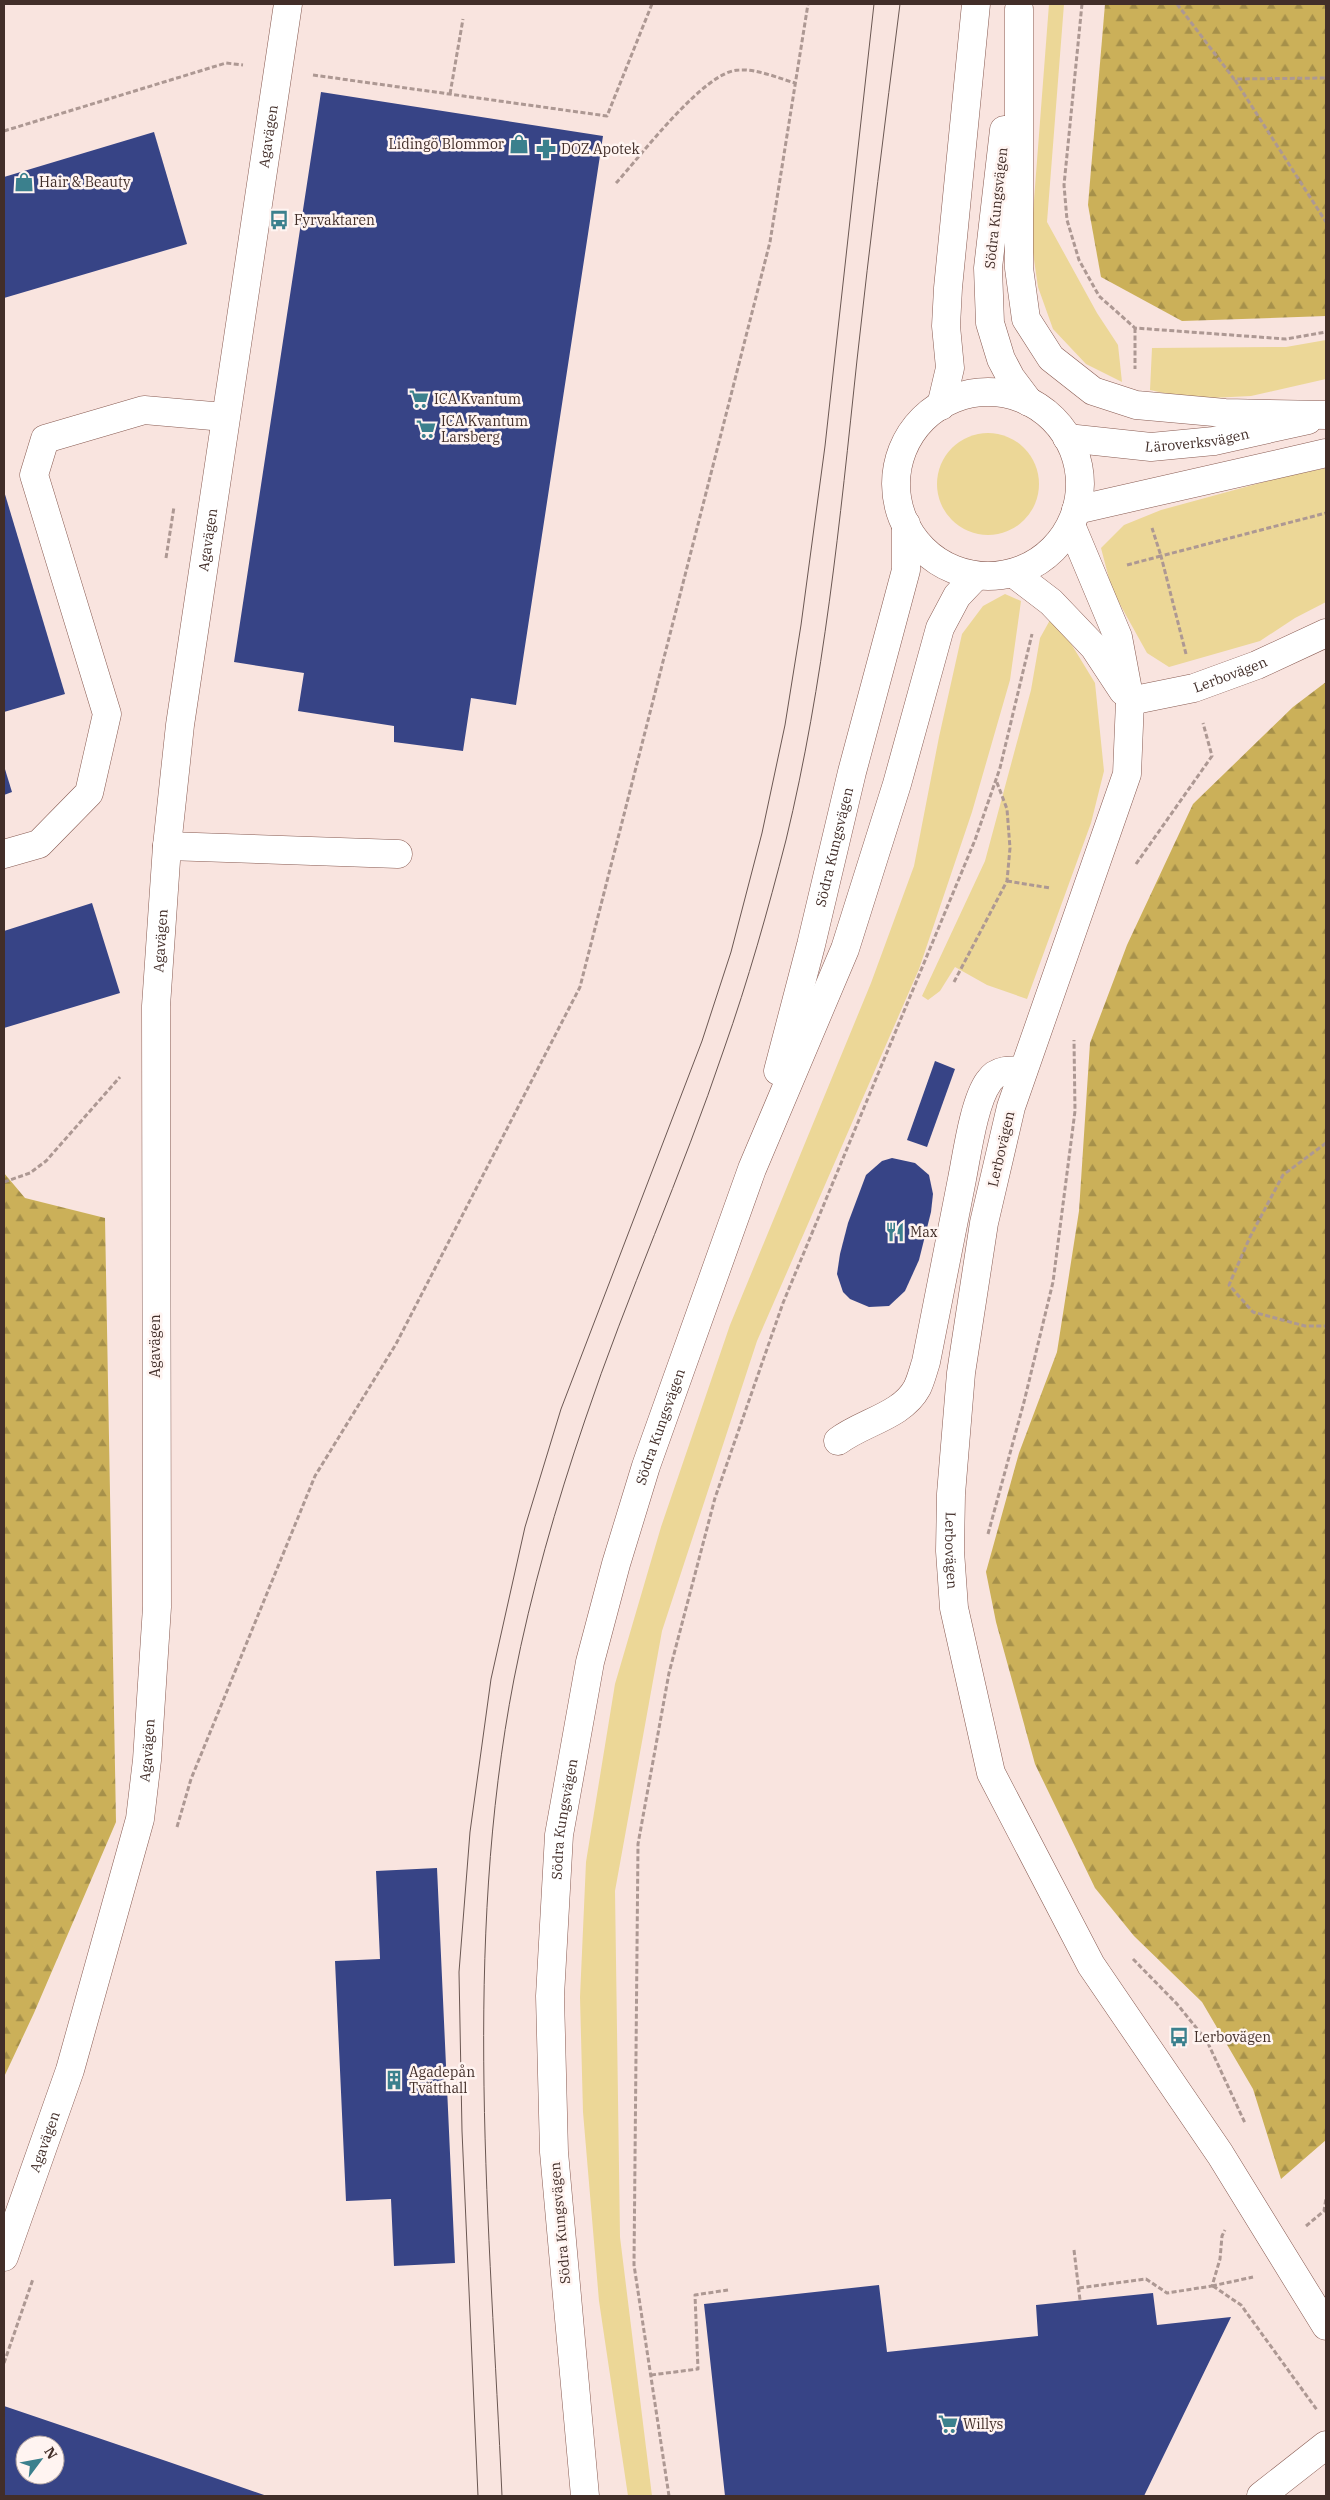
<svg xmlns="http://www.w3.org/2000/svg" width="1330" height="2500" font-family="'IBM Plex Serif',serif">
<defs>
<pattern id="forest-firs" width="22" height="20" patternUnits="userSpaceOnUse" patternTransform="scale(1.25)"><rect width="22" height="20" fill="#cbb059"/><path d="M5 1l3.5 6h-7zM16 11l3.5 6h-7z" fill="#a6904a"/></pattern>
</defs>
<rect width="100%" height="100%" fill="#f9e4df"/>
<!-- grass -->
<g fill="#ecd797">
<path d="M1049 4H1064L1047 222 1097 313 1118 345 1122 382 1086 364 1053 329 1038 287 1031 239Z"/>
<path d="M1326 340V379L1251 396 1191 399 1150 390 1152 348 1286 347Z"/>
<circle cx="988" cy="484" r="51"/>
<path d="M1326 468V602L1295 618 1260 641 1169 667 1147 653 1112 590 1101 548 1124 525 1161 510 1278 478Z"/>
<path d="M1005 594 1021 601 1010 680 972 812 919 969 757 1341 662 1631 615 1891 620 2237 652 2496H628L599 2301 583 2112 580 1997 586 1862 615 1684 661 1527 730 1325 871 983 914 866 939 737 962 634 983 606Z"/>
<path d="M1050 620 1067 637 1095 683 1104 771 1091 823 1027 999 987 985 955 967 940 991 928 1000 922 996 985 861 1031 690 1040 638Z"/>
</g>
<!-- forest -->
<g fill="url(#forest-firs)">
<path d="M1105 4H1326V316L1182 321 1101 277 1088 205Z"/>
<path d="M1326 682V2140L1281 2179 1253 2089 1202 2002 1134 1936 1095 1888 1035 1764 996 1622 986 1572 1019 1453 1057 1352 1079 1211 1090 1043 1127 945 1193 804 1293 707Z"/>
<path d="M4 1173 25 1198 105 1218 116 1822 34 2013 4 2077Z"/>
</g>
<!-- building -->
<g fill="#374486" fill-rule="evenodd">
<path d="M321 92 603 136 516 705 471 698 463 751 394 742V726L298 711 304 673 234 662Z"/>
<path d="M154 132 187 244 4 298V177Z"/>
<path d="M4 491 65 694 4 712Z"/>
<path d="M4 766 12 792 4 795Z"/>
<path d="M92 903 120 993 4 1028V931Z"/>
<path d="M935 1061 955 1069 927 1147 907 1140Z"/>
<path d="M892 1158 915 1163 929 1175 933 1194 931 1212 919 1260 905 1291 889 1306 869 1307 850 1299 843 1292 837 1274 840 1254 848 1223 866 1175 882 1161Z"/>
<path d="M437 1868 455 2263 394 2266 391 2199 346 2201 335 1961 380 1959 376 1871Z"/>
<path d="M879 2285 887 2352 1038 2336 1036 2305 1153 2293 1157 2325 1231 2317 1144 2496H725L704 2304Z"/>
<path d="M4 2406 169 2462 267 2496H4ZM25 2445H55V2475H25Z"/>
</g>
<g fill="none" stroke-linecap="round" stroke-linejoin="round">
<defs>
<g id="minor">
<path id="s1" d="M1067 438 1151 447 1214 441 1308 420"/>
<path d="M1076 510 1326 453"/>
<path id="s2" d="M1071 525 1118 637 1130 701 1127 774 1011 1107 984 1223 961 1373 951 1494 950 1551 954 1608 991 1773 1091 1965 1220 2154 1326 2326"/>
<path d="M1013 573 1051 602 1094 647 1123 691"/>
<path id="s3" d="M1130 701 1194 688 1257 665 1326 633"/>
<path d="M167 846 398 854"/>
<path d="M4 854 39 844 89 793 107 714 34 475 45 439 144 410 224 417"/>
<path d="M838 1441C863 1422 902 1416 917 1388 921 1380 923 1371 926 1362 938 1301 950 1240 962 1179 967 1154 974 1101 989 1081 997 1069 1010 1070 1023 1071"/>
<path id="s4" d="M4 2257 70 2070 140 1819 147 1760 157 1607 156 1006 167 846 180 725 288 4"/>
<path d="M1261 2496 1326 2445"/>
</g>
<g id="major">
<path d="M1019 9V268L1026 319 1051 358 1093 391 1136 405 1225 413 1326 415"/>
<path d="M1004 130 988 268 990 323 1001 359 1011 378 1029 402"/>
<circle cx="988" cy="484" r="92"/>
<path d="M941 406 950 368 946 326 948 288 976 4"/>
<path id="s5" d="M778 1071 811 945 852 772 906 570V524"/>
<path id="s6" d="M585 2496 554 2152 550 1996 559 1835 590 1662 616 1564 646 1466 752 1169 845 949 897 784 940 628 957 596 976 576"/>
</g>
</defs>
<!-- minor casing -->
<use href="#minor" stroke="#885b52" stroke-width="29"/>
<!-- major casing -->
<use href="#major" stroke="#885b52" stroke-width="29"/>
<!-- path -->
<g stroke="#ad9893" stroke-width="3" stroke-dasharray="5 2.5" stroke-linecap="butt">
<path d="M1082 4 1064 185 1067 220 1079 260 1099 296 1135 328 1286 339 1326 332"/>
<path d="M1177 4 1234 79 1326 78"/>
<path d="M313 75 607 116 652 4"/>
<path d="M1235 80 1326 222"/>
<path d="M450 94 463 19"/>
<path d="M4 131 226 63 243 65"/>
<path d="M616 183C640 157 705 70 739 70 758 69 778 78 795 83"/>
<path d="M1135 328V369"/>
<path d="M166 558 174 507"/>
<path d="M1127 565 1161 556 1152 528"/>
<path d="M1186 654 1161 556 1326 513"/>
<path d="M1136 864 1212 756 1203 723"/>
<path d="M1007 881 1050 888"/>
<path d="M954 982 1007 881 1010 848 1007 809 996 780"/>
<path d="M1326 1143 1283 1175 1250 1237 1229 1285 1253 1312 1305 1326H1326"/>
<path d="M4 1182 30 1173 46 1161 120 1077"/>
<path d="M988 1534 1024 1402 1053 1282 1075 1111 1074 1040"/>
<path d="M177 1827 191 1779 315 1476 396 1344 580 987 770 242 808 4"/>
<path d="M1133 1959 1177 2004 1207 2041 1245 2123"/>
<path d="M1306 2226 1324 2211 1326 2198"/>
<path d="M1074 2250 1080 2300"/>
<path d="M1212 2286 1253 2277"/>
<path d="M1213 2286 1241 2305 1317 2410"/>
<path d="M1079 2288 1146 2279 1167 2293 1212 2286 1220 2259 1222 2236 1225 2230"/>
<path d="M4 2363 33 2279"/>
<path d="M651 2375 698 2369 695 2295 728 2290"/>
<path d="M669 2496 634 2265 638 1844 669 1673 715 1498 783 1303 975 840 1000 768 1032 634"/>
</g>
<!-- minor -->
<use href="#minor" stroke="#fff" stroke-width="28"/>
<!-- major -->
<use href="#major" stroke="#fff" stroke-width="28"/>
<!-- tram -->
<g stroke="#6b5752" stroke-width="1">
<path d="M478 2496 462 2131 459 1972 470 1832 491 1679 525 1527 561 1409 702 1041 731 952 762 833 785 725 801 625 825 446 874 4"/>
<path d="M502 2496C490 2225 462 1948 514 1679 531 1592 556 1505 585 1420 627 1295 682 1174 724 1049 748 981 768 910 786 840 824 683 840 520 857 360 870 241 885 122 900 4"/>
</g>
</g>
<!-- icons -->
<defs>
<symbol id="shop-bare" viewBox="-9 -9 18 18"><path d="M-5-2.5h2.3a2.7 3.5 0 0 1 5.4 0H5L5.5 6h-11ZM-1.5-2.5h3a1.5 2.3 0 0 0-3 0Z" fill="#3b808d" stroke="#fff4f1" stroke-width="2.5" paint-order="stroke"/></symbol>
<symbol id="pharmacy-bare" viewBox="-9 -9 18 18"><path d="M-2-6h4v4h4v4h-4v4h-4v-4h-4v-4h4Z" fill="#3b808d" stroke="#fff4f1" stroke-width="2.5" paint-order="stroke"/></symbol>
<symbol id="bus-bare" viewBox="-9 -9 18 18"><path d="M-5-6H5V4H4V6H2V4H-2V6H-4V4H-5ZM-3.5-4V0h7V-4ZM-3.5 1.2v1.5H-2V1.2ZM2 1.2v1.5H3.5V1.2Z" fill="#3b808d" stroke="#fff4f1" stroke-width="2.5" paint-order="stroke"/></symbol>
<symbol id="supermarket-bare" viewBox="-9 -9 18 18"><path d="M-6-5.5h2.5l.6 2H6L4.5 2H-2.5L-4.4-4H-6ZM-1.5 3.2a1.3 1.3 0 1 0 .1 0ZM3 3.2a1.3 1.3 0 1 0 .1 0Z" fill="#3b808d" stroke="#fff4f1" stroke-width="2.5" paint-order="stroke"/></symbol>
<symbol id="restaurant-bare" viewBox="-9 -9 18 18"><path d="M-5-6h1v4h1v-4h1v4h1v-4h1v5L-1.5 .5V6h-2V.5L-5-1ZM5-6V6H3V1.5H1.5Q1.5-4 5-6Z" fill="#3b808d" stroke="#fff4f1" stroke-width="2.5" paint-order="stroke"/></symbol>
<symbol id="building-bare" viewBox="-9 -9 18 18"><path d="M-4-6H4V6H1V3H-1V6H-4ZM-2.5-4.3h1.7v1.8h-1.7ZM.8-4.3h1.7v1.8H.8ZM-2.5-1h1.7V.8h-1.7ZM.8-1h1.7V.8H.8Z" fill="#3b808d" stroke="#fff4f1" stroke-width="2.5" paint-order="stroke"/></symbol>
</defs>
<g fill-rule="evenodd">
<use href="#shop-bare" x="505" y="130" width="28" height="28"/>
<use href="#pharmacy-bare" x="532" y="135" width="28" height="28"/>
<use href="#shop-bare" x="10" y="168" width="28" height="28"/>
<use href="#bus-bare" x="265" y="206" width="28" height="28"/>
<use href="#supermarket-bare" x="405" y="385" width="28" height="28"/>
<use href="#supermarket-bare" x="412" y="415" width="28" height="28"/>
<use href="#restaurant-bare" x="881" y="1218" width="28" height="28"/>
<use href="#bus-bare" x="1165" y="2023" width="28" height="28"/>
<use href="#building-bare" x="380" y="2066" width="28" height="28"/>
<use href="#supermarket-bare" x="934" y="2410" width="28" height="28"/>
</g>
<g text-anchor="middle" stroke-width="5" stroke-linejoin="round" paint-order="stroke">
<!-- street labels -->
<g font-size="14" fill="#422e29" stroke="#fff4f1">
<text dy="5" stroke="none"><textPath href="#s4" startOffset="2150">Agavägen</textPath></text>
<text transform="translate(996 208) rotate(-84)" y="5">Södra Kungsvägen</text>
<text dy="5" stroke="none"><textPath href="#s1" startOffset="131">Läroverksvägen</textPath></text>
<text dy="5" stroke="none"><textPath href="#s4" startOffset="1742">Agavägen</textPath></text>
<text dy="5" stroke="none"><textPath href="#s3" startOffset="104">Lerbovägen</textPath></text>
<text dy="5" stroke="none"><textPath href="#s5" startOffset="231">Södra Kungsvägen</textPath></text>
<text dy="5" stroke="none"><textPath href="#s4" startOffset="1338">Agavägen</textPath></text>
<text transform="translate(1001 1149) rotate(-77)" y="5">Lerbovägen</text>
<text transform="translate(155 1346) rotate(-90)" y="5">Agavägen</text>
<text dy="5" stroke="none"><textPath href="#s6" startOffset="1084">Södra Kungsvägen</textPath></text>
<text dy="5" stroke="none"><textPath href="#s2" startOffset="1061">Lerbovägen</textPath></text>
<text dy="5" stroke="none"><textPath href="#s4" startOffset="528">Agavägen</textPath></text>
<text dy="5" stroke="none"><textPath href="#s6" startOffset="679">Södra Kungsvägen</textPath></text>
<text dy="5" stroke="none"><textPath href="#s4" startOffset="122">Agavägen</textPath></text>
<text transform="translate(560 2223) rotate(-95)" y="5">Södra Kungsvägen</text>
</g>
<!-- poi labels -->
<g font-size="14" fill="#422e29" stroke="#fff4f1" text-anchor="start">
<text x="504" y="149" text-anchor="end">Lidingö Blommor</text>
<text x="561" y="154">DOZ Apotek</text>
<text x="39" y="187">Hair &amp; Beauty</text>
<text x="294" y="225">Fyrvaktaren</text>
<text x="434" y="404">ICA Kvantum</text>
<text x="441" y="426">ICA Kvantum<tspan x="441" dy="16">Larsberg</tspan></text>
<text x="910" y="1237">Max</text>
<text x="1194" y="2042">Lerbovägen</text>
<text x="409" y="2077">Agadepån<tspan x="409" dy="16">Tvätthall</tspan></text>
<text x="963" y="2429">Willys</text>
</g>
</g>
<!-- border -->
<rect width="1330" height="2500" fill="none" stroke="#422e29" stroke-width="10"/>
<!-- north arrow -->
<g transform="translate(40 2460) rotate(58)"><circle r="24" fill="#fff4f1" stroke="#b3a5a1"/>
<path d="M0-4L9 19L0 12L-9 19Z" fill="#3b808d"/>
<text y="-8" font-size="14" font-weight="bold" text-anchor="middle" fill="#422e29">N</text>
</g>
</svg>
